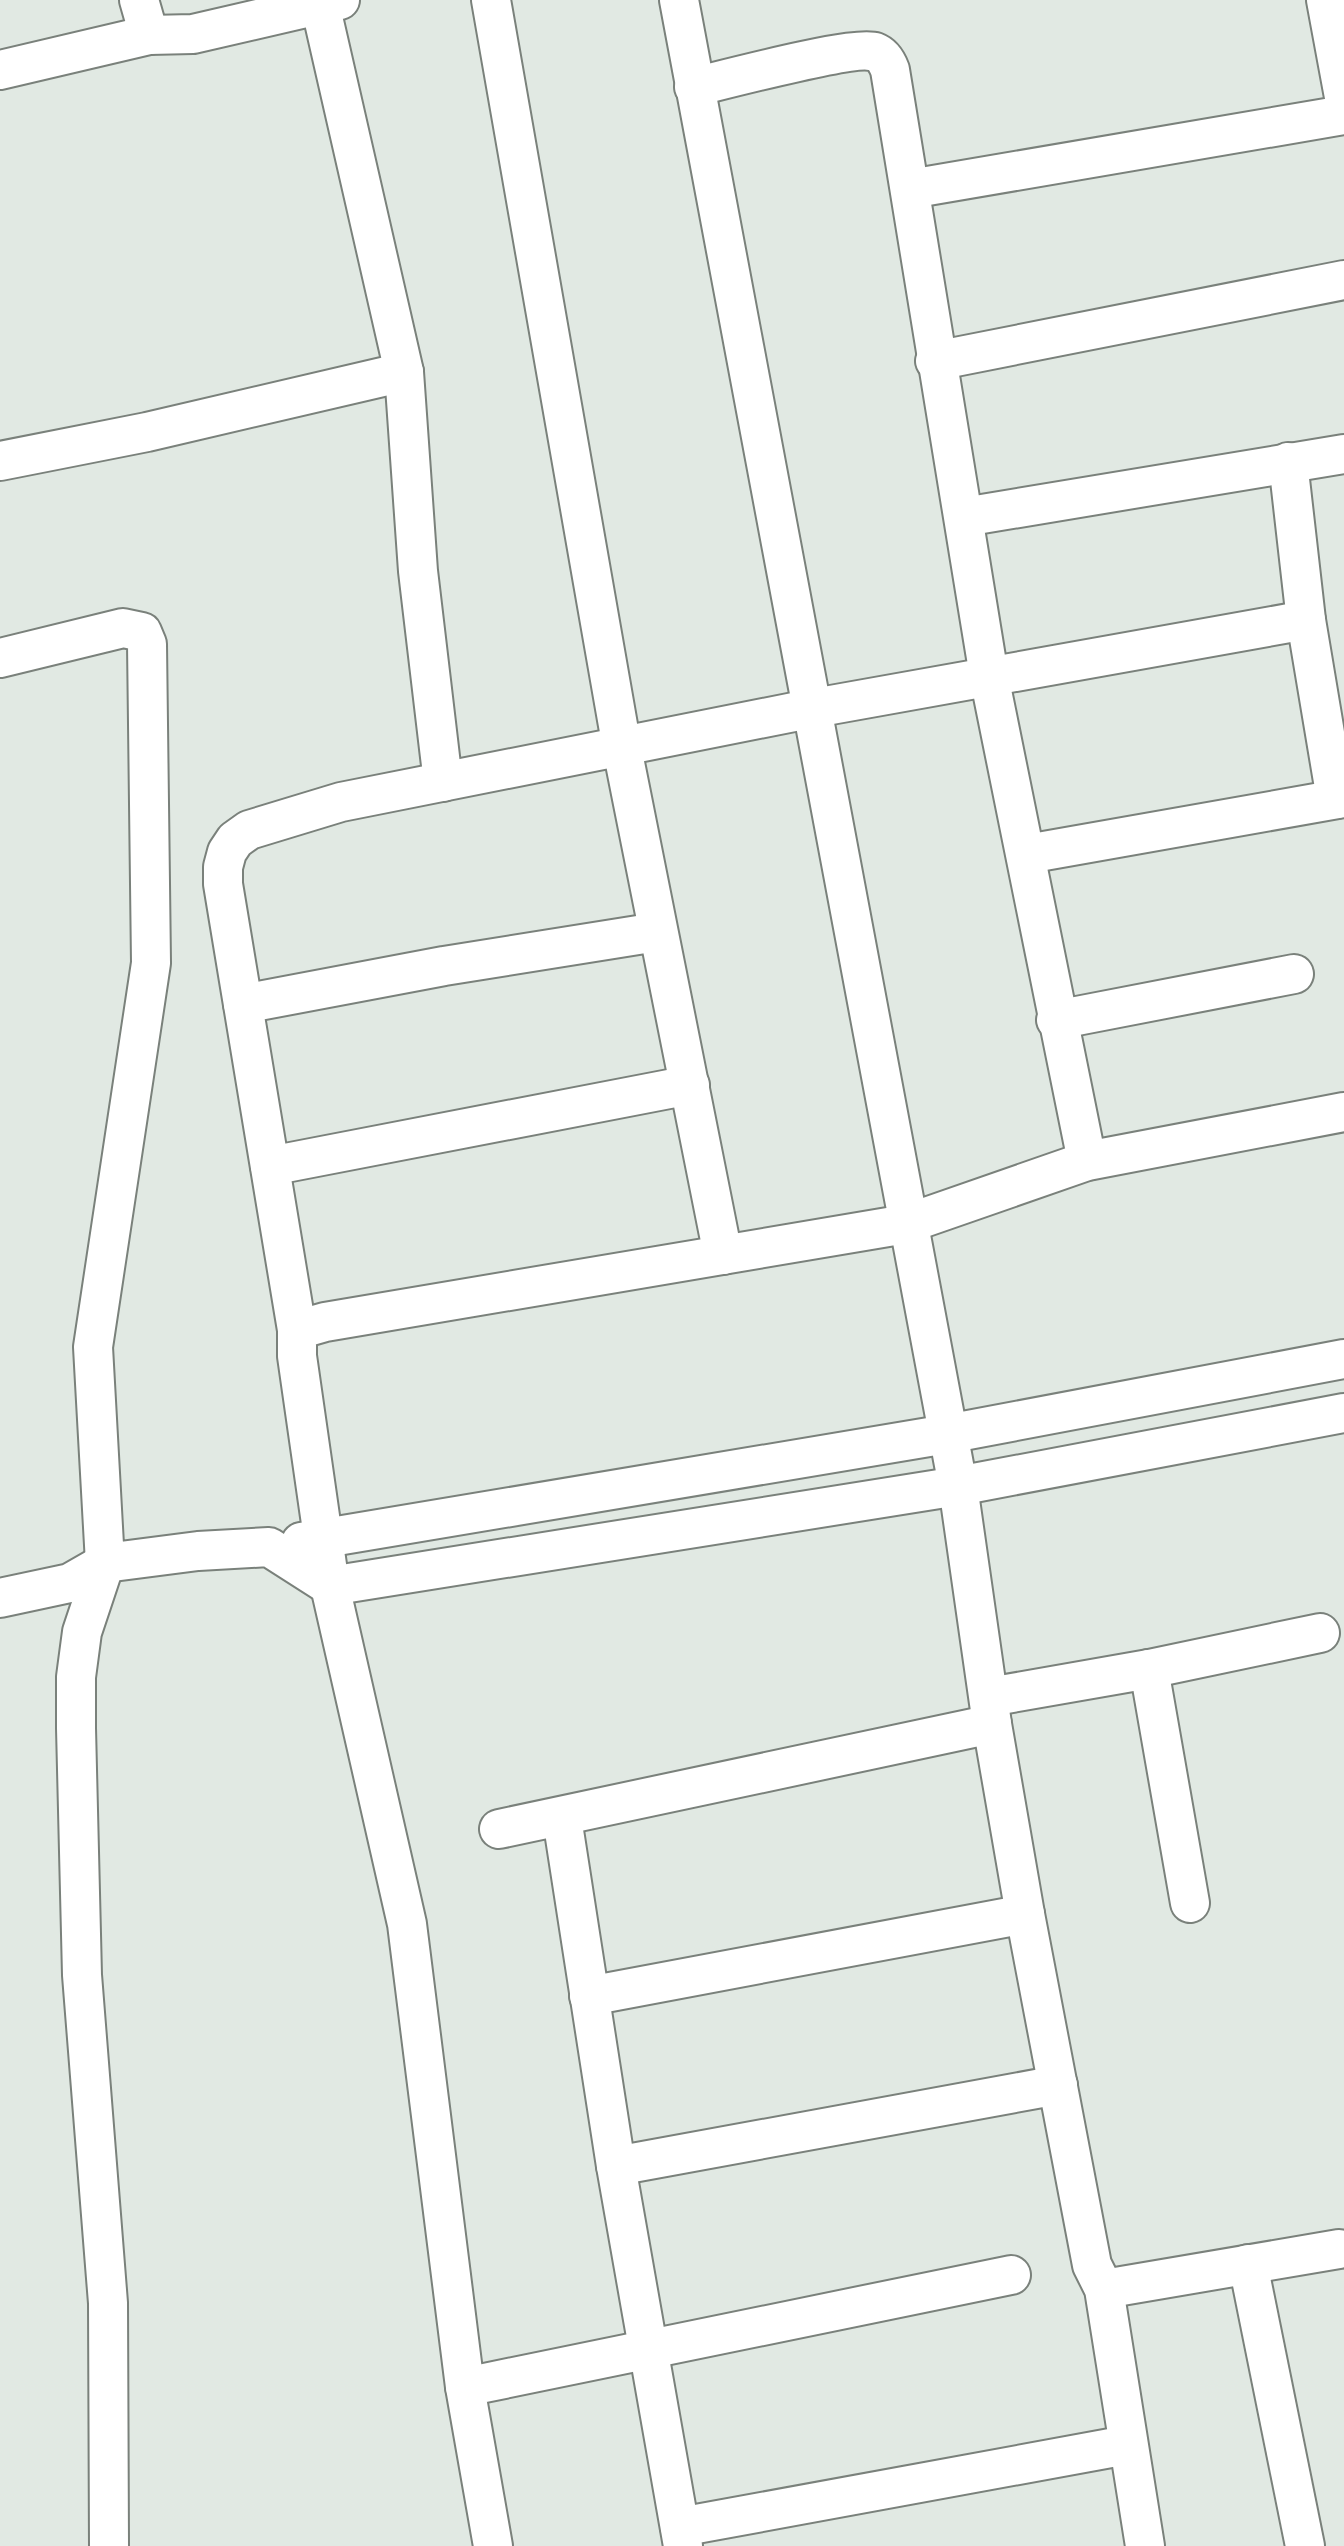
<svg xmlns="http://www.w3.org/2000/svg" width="1344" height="2546" font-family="Literata,serif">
<rect width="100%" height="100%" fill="#e1e9e3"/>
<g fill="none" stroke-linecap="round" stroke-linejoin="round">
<defs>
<g id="street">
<path d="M139 0 149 35"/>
<path d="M491 0 622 748 723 1255"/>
<path d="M679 0 958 1486 992 1724 1025 1914 1092 2265 1104 2289 1145 2546"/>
<path d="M1326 0 1344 97"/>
<path d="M320 4 404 372 418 571 443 782"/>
<path d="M0 70 149 35 193 34 340 0"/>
<path d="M694 87C723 80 855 45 875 52 883 55 887 62 890 70L989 676 1087 1161"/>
<path d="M910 189 1344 115"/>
<path d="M935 361 1344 280"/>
<path d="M0 461 147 432 404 372"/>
<path d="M1288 462 1306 620 1336 799"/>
<path d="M964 517 1344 454"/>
<path d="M0 658 123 628 142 632 147 644 151 963 93 1347 105 1563 198 1551 269 1547 330 1586 958 1486 1344 1413"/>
<path d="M1027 854 1344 798"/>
<path d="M243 1004 444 966 657 932"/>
<path d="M1056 1020 1294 974"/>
<path d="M270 1166 690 1085"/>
<path d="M297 1330 223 884V867L227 852 235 840 249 830 341 802 814 708 1306 620"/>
<path d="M301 1542 947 1434 1344 1359"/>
<path d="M105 1563 82 1632 76 1677V1728L82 1975 108 2303 109 2546"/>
<path d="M0 1598 70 1583 105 1563"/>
<path d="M1149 1669 1190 1903"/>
<path d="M989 1697 1149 1669 1320 1633"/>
<path d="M562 1818 616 2166 683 2546"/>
<path d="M499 1829 992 1724"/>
<path d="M589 1996 1025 1914"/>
<path d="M616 2166 1058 2085"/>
<path d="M1248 2264 1305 2546"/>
<path d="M1104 2289 1339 2249"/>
<path d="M465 2387 407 1924 330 1586 297 1356V1330L325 1322 906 1224 1087 1161 1344 1112"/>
<path d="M680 2527 1127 2445"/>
<path d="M493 2546 465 2387 1011 2275"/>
</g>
</defs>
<!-- street casing -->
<use href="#street" stroke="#7a817b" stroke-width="42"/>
<!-- street -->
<use href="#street" stroke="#fff" stroke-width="38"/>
</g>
</svg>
